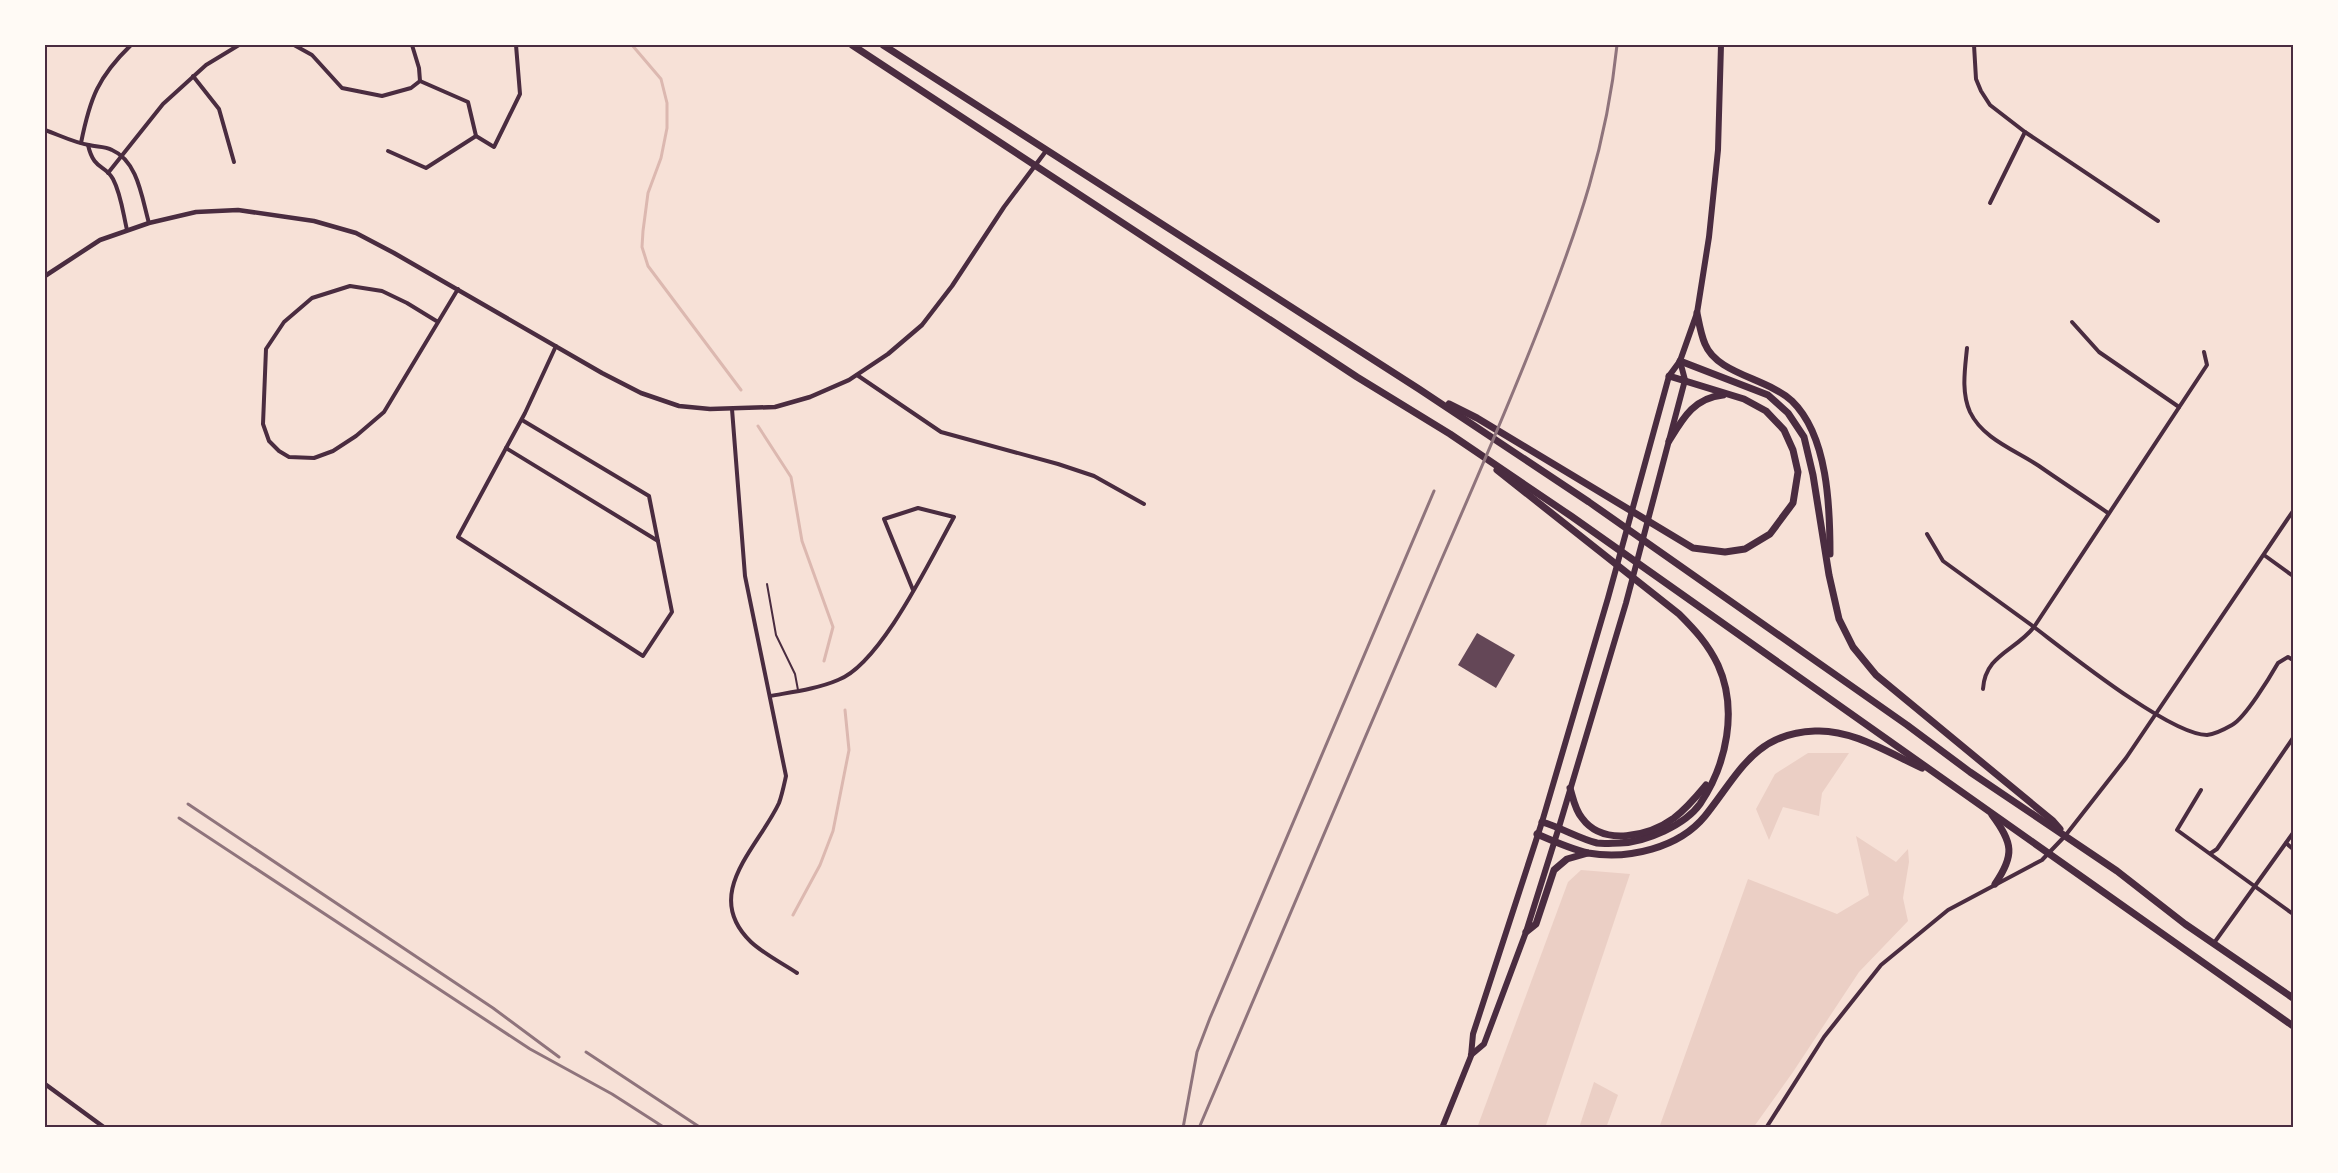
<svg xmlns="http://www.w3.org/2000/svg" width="2338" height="1173" font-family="'Zilla Slab',serif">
<rect width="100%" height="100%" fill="#f7e1d7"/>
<!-- green -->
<g fill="#ebcfc5">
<path d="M1808 753H1849L1822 793 1819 816 1783 807 1769 840 1756 809 1775 774Z"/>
<path d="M1856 836 1896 862 1908 849 1909 862 1903 898 1908 921 1859 972 1793 1072 1753 1128H1659L1748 879 1837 914 1869 895Z"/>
<path d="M1581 870 1630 874 1545 1128H1477L1568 882Z"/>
<path d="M1594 1082 1618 1095 1606 1128H1579Z"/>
</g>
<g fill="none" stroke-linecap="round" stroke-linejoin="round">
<!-- stream -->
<g stroke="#dcb8b0" stroke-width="3">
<path d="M632 45 661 79 667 103V128L661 158 648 193 643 231 642 247 648 266 741 390"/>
<path d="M758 426 791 477 802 541 833 627 824 661"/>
<path d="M793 915 820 865 833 831 849 750 845 710"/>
</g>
</g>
<!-- building -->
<path fill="#644757" d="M1477 633 1515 655 1496 688 1458 665Z"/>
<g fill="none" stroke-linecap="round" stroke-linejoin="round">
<!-- service -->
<path stroke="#4a2c40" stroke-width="2" d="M767 584 776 635 795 674 798 690"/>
<!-- minor -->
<g stroke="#4a2c40" stroke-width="4">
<path d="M294 45 312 55 342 88 382 96 411 88 420 81 468 102 476 136 494 147 520 94 516 45"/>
<path d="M412 45 419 68 420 81"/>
<path d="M1974 45 1976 79 1981 91 1990 105 2025 132 2158 221"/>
<path d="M193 76 219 109 234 162"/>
<path d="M45 130C59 135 75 143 89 145 97 147 105 146 112 150 138 161 142 199 149 223"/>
<path d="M81 143C90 98 98 77 131 45"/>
<path d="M88 145C94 171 105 164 113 179 121 194 123 213 127 230"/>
<path d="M388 151 426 168 476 136"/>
<path d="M108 173 163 104 206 65 239 45"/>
<path d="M1990 203 2025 132"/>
<path d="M438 322 407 303 382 291 350 286 312 298 284 322 266 349 263 424 269 441 279 451 289 457 314 458 333 451 356 436 384 412 458 289"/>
<path d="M2072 322 2099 352 2179 407"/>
<path d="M1967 348C1965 369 1961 392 1970 412 1983 439 2015 450 2039 466 2062 482 2085 497 2108 513"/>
<path d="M2204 352 2207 365 2034 627C2067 652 2170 735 2207 735 2216 734 2225 729 2232 725 2245 718 2270 677 2278 663L2288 657 2293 660"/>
<path d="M857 375 941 432 1058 464 1094 476 1144 504"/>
<path d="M732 409 745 576 786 776C784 785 782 795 779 803 758 848 701 894 751 942 764 954 782 963 797 973"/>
<path d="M522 420 649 496 672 612 643 656 458 537C480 496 503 454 525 413L556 346"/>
<path d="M506 448 658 541"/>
<path d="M1927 534 1943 561 2034 627C2015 651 1985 655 1983 689"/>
<path d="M2264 555 2293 576"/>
<path d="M770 696C792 692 817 689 838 680 881 664 931 558 954 517L918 508 884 519 913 590"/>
<path d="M2201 790 2177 830 2293 914"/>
<path d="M2286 843 2293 849"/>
<path d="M2211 853 2217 849 2293 738"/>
<path d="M2214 943 2293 833"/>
<path d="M1766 1128 1824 1037 1881 965 1948 910 2042 860 2065 836 2126 758 2293 511"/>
</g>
<!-- tertiary -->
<g stroke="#4a2c40" stroke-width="4.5">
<path d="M45 276 100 240 149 223 196 212 238 210 314 221 356 233 394 253 602 373 641 393 679 406 710 409 775 407 810 397 849 380 888 354 922 325 952 286 1004 207 1046 151"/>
<path d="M45 1084 105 1128"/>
</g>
<!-- primary -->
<g stroke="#4a2c40" stroke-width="6">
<path d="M1471 1055 1484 1044 1526 932 1559 827 1626 603 1685 380 1680 361"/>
<path d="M1442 1128 1471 1056 1473 1034 1542 822 1608 598 1669 376 1680 361 1697 313 1709 237 1718 150 1721 45"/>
</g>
<!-- trunk -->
<g stroke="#4a2c40" stroke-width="7">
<path d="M852 45 1357 377 1450 434 1571 516 2293 1026"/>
<path d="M883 45 1419 389 1589 502 1907 725 1970 772 2117 871 2185 924 2293 998"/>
<path d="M1697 313C1699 323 1701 335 1705 344 1717 374 1767 378 1792 401 1828 436 1830 507 1830 554"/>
<path d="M1680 361 1768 395 1788 413 1804 437 1813 475 1829 575 1839 619 1853 647 1876 675 2053 821 2060 829"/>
<path d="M1449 404 1477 418 1693 548 1725 552 1745 549 1770 534 1793 503 1798 472 1793 450 1784 430 1766 411 1744 399 1669 376"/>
<path d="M1669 441C1683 418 1694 398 1723 395"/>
<path d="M1497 470 1679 614C1695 630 1708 644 1718 665 1738 709 1727 764 1700 804 1685 825 1646 842 1620 843 1613 843 1604 844 1597 843 1580 839 1560 827 1542 822"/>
<path d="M1570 788C1573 798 1575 810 1582 818 1603 847 1649 836 1674 818 1687 808 1696 797 1706 785"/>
<path d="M1992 815C2013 843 2015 855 1995 884"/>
<path d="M1537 834C1553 841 1571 849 1588 853 1628 860 1679 848 1705 816 1738 775 1754 733 1815 731 1852 729 1889 753 1922 768"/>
<path d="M1526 932 1536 924 1554 870 1567 859 1588 853"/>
</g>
<!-- rail -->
<g stroke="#8f747c" stroke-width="3">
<path d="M188 804 493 1008 559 1057"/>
<path d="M179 818 530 1049 612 1094 665 1128"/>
<path d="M586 1052 701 1128"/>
<path d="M1183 1128 1197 1052 1210 1018 1434 491"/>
<path d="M1199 1128C1279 939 1359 751 1440 563 1475 483 1510 402 1542 320 1578 228 1607 145 1617 45"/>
</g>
</g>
<!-- border -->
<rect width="2338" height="1173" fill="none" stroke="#fffaf5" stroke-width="93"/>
<rect x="46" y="46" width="2246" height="1080" fill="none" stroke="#4a2c40" stroke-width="2"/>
</svg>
